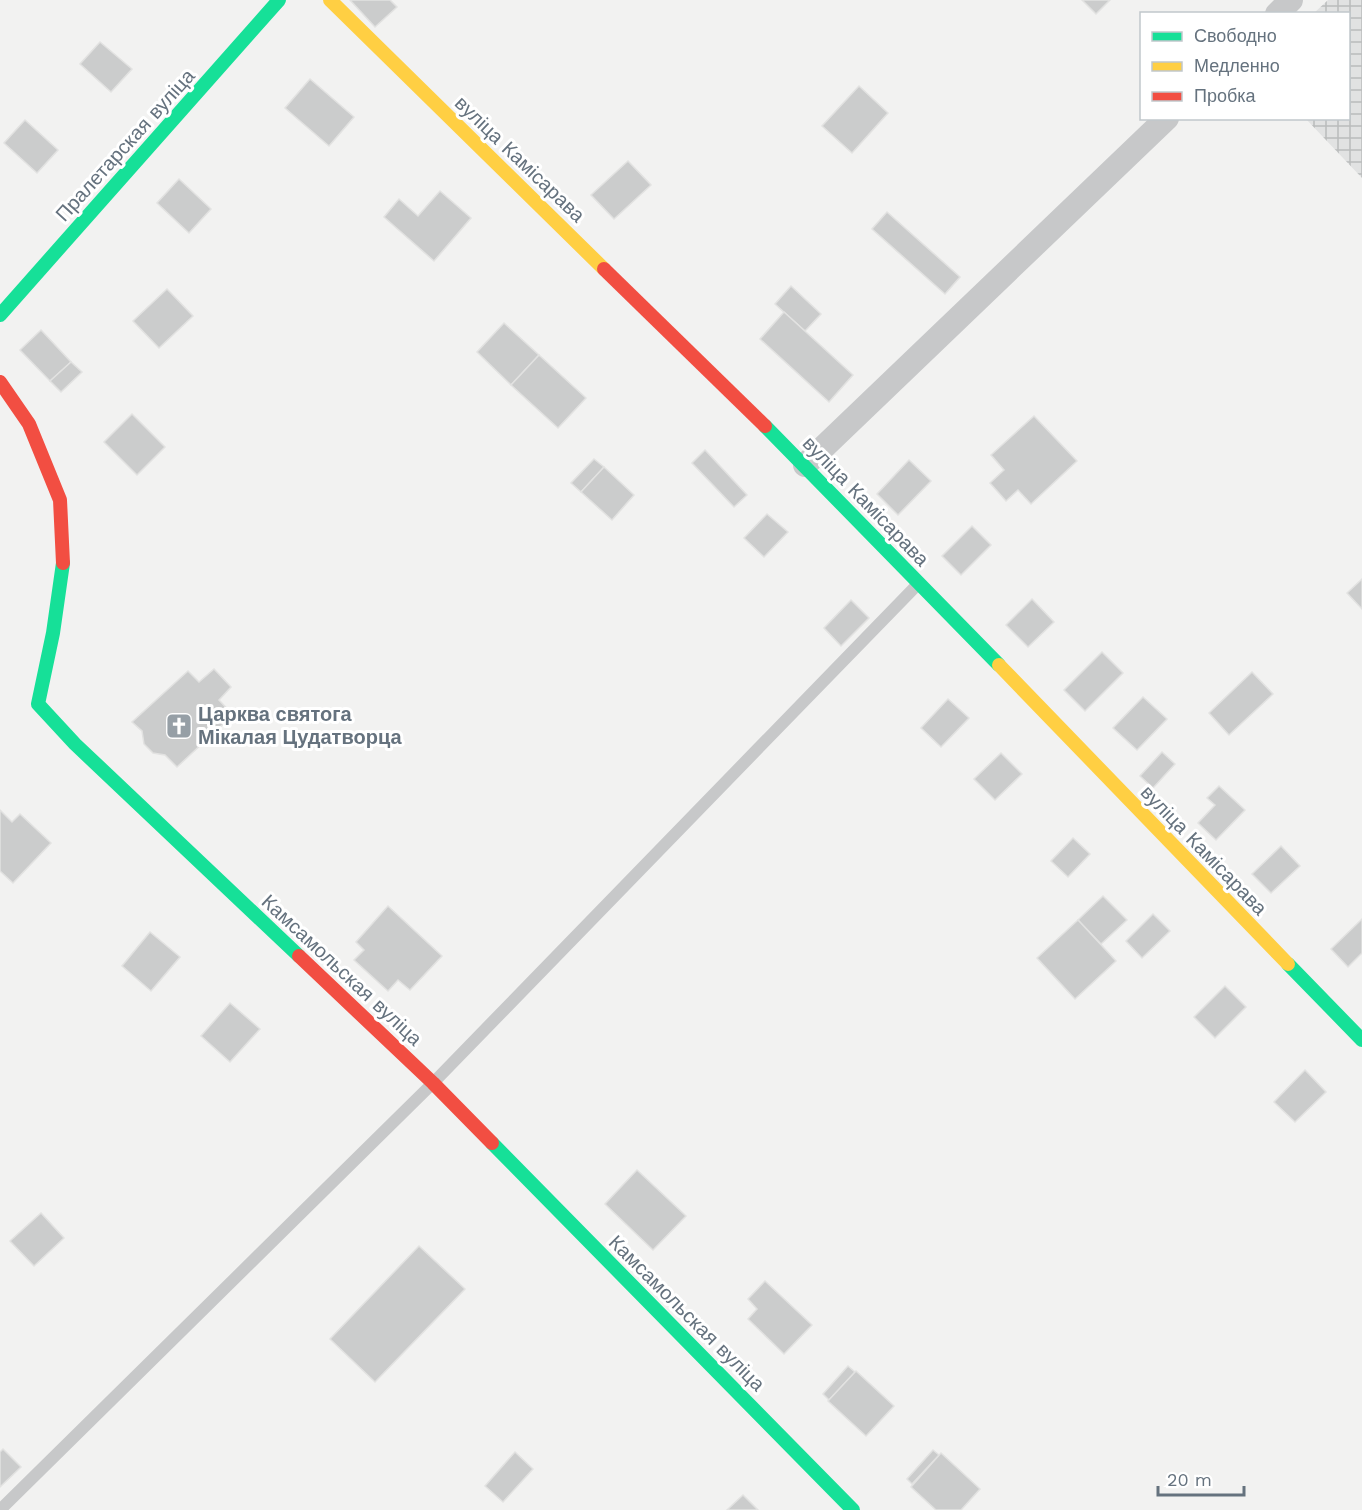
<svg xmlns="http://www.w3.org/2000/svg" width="1362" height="1510" font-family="'Work Sans',sans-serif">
<defs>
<pattern id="industrial-grid" width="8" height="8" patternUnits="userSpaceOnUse" patternTransform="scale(1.5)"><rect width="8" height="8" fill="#e1e2e2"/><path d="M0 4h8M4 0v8" fill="none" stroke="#babcbc"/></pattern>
</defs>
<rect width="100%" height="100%" fill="#f2f2f1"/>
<!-- industrial -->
<path fill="url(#industrial-grid)" d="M1328 0H1362V178L1306 119 1348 118V14L1314 13Z"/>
<!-- building -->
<g fill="#cbcccc" stroke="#e2e2e1" stroke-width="1.5">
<path d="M350 0H390L397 7 375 27Z"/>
<path d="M1082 0H1110L1096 14Z"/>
<path d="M100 42 132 69 111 92 80 64Z"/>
<path d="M310 79 354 117 329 146 285 108Z"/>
<path d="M859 86 888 113 852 153 822 126Z"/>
<path d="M25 120 58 150 37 173 4 143Z"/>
<path d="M628 161 651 185 614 219 591 195Z"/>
<path d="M179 179 211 209 189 233 157 203Z"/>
<path d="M440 191 471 218 434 261 384 217 399 199 418 216Z"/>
<path d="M887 212 960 277 945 294 872 229Z"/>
<path d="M791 286 821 314 805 331 775 304Z"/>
<path d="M167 289 193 316 159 348 133 321Z"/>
<path d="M784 312 853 375 829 402 760 339Z"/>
<path d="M504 323 539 355 511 385 477 352Z"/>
<path d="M41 330 71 362 50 381 20 350Z"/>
<path d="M539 355 586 398 558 428 511 385Z"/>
<path d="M71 362 82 372 61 392 50 381Z"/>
<path d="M132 414 165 447 137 475 104 442Z"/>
<path d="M1034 416 1077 461 1031 504 1018 490 1006 501 990 483 1004 470 991 455Z"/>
<path d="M705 450 747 495 734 507 692 463Z"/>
<path d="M594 459 604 467 581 492 571 483Z"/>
<path d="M909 460 931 481 898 515 877 494Z"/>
<path d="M604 467 634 495 612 520 581 492Z"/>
<path d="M767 514 788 532 764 557 744 538Z"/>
<path d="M972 526 991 545 961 575 942 556Z"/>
<path d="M1362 579V609L1347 593Z"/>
<path d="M1032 599 1054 622 1028 647 1006 625Z"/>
<path d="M851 600 869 618 841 646 824 628Z"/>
<path d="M1102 652 1123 673 1085 711 1064 690Z"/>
<path d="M214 669 231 687 219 700 233 715 177 767 165 755 153 753 144 744 142 731 132 722 188 671 199 682Z"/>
<path d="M1252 672 1273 694 1229 735 1209 713Z"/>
<path d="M1143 697 1167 719 1137 750 1113 728Z"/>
<path d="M948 699 969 718 941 747 921 728Z"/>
<path d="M1162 752 1175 764 1153 788 1140 776Z"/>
<path d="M1001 753 1022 774 995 800 974 779Z"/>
<path d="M1219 786 1245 810 1216 840 1198 823 1215 805 1207 798Z"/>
<path d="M0 810 12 822 20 814 51 843 13 883 0 871Z"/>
<path d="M1073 838 1090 854 1068 877 1051 861Z"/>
<path d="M1281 846 1300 866 1271 893 1252 874Z"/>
<path d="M1103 896 1127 920 1101 944 1078 920Z"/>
<path d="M388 906 442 956 410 990 398 980 388 991 354 960 364 950 356 942Z"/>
<path d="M1153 914 1170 931 1142 958 1126 941Z"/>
<path d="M1362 919V953L1348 967 1331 949Z"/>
<path d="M1078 920 1116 961 1075 999 1037 958Z"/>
<path d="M150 932 180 957 151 991 122 966Z"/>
<path d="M1225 986 1246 1007 1215 1038 1194 1017Z"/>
<path d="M230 1003 260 1029 230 1062 201 1036Z"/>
<path d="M1305 1070 1326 1092 1295 1122 1274 1102Z"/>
<path d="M637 1170 686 1216 653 1250 605 1204Z"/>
<path d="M41 1213 64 1238 34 1266 10 1241Z"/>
<path d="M419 1246 465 1289 375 1382 330 1339Z"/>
<path d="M765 1281 812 1325 784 1354 748 1319 757 1309 748 1299Z"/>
<path d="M848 1366 855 1372 829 1400 823 1394Z"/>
<path d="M856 1371 894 1406 866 1436 828 1401Z"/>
<path d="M3 1449 21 1467 0 1487V1452Z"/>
<path d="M933 1450 939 1455 912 1484 907 1479Z"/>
<path d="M515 1452 533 1469 503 1502 485 1486Z"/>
<path d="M941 1453 980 1489 961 1510H936L911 1487Z"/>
<path d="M743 1495 758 1510H727Z"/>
</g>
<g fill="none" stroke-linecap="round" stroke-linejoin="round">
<!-- lane -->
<path stroke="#c7c8c9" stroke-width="12" d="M0 1510 433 1083 918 584"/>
<!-- street -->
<g stroke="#c7c8c9" stroke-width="24">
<path d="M1277 14 1291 0"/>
<path d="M805 465 1167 118"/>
</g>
<!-- fast -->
<g stroke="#16e098" stroke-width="14">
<path d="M0 315 279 0"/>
<path d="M765 426 999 665"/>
<path d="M63 563 53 633 38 704 75 744 299 956"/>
<path d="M1288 964 1362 1040"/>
<path d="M492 1143 853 1510"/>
</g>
<!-- slow -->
<g stroke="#ffcf43" stroke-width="14">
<path d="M330 0 604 269"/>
<path d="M999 665 1288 964"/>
</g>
<!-- jam -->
<g stroke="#f24e42" stroke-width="14">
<path d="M604 269 765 426"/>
<path d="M0 382 29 424 60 500 63 563"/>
<path d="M299 956 433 1083 492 1143"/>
</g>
</g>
<!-- icons -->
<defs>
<symbol id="church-square" viewBox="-11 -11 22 22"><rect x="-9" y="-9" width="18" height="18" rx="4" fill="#969fa6" stroke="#fff"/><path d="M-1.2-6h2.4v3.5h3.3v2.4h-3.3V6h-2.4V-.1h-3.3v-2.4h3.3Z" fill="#fff"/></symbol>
</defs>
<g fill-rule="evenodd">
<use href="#church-square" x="164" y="711" width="30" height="30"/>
</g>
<g text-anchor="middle" stroke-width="6" stroke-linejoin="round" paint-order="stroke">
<!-- street labels -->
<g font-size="20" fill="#65727e" stroke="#fff">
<text transform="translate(125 145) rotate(-48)" y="7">Пралетарская вуліца</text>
<text transform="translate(520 159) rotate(44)" y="7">вуліца Камісарава</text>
<text transform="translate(866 501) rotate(46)" y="7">вуліца Камісарава</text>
<text transform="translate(1204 850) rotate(46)" y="7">вуліца Камісарава</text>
<text transform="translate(342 970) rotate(43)" y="7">Камсамольская вуліца</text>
<text transform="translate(687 1313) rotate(45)" y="7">Камсамольская вуліца</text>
</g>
<!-- poi labels -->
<g font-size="20" font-weight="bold" fill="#65727e" stroke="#fff" text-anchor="start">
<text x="198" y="721">Царква святога<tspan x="198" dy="23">Мікалая Цудатворца</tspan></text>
</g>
</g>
<!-- legend -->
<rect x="1140" y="12" width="210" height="108" fill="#ffffff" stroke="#c1c7cb" stroke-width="1.5"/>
<rect x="1152" y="32" width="30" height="9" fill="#16e098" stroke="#c1c7cb" stroke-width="1.5"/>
<text x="1194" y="42" font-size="18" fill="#65727e">Свободно</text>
<rect x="1152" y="62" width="30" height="9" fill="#ffcf43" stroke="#c1c7cb" stroke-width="1.5"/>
<text x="1194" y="72" font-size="18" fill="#65727e">Медленно</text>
<rect x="1152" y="92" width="30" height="9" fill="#f24e42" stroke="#c1c7cb" stroke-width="1.5"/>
<text x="1194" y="102" font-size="18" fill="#65727e">Пробка</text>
<!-- scale -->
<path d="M1158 1486v9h86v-9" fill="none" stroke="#65727e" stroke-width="3"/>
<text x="1167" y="1486" font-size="18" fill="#65727e" stroke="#ffffff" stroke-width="4.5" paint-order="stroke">20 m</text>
</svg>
